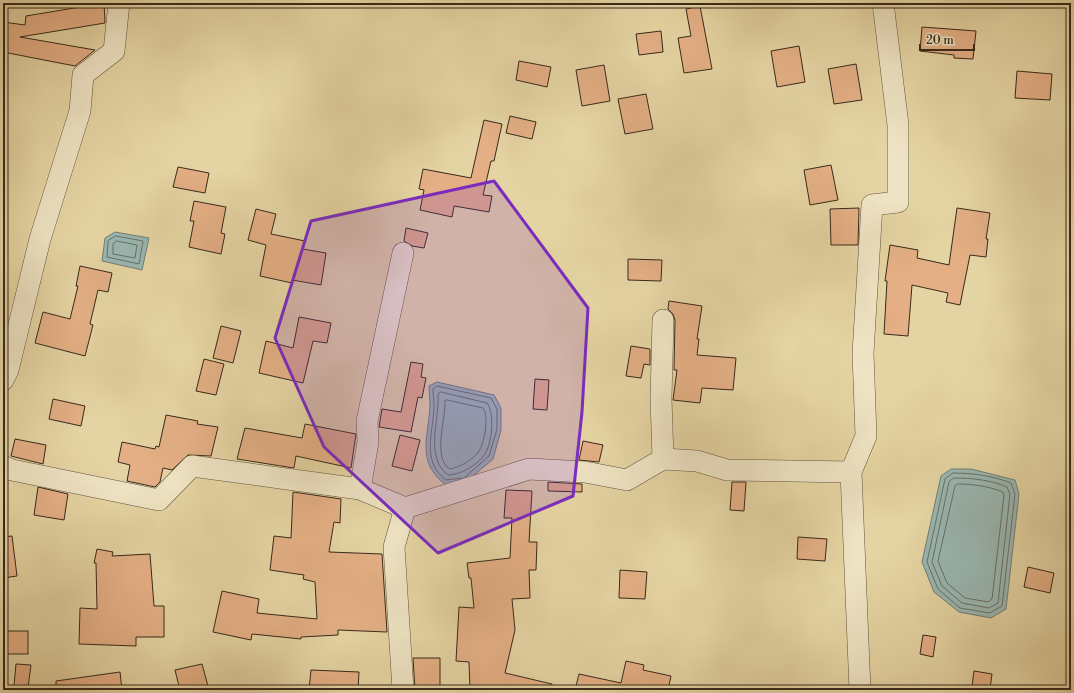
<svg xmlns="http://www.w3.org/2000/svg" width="1074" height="693" font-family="'Libre Bodoni',serif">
<rect width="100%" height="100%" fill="#e5d4a3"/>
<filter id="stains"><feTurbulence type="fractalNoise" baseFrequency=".005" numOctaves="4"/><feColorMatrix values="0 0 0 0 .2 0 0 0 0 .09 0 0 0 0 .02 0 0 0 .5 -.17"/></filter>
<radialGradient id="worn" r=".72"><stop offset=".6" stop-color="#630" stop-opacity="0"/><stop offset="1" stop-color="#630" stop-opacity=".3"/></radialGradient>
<!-- water -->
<g fill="#99b6b0" stroke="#727e74">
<path d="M115 232 149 238 142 270 102 261 105 238Z"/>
<path d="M437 382 494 395 501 408V430L493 459 466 482 446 485C415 462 429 436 430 405 430 399 429 392 429 386Z"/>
<path d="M951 469H971L1015 480 1019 494 1006 609 991 618 959 612 934 592 922 562 941 476Z"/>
</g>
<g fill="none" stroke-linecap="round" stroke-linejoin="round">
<!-- shore -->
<g stroke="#687066" stroke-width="1">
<path d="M116 236 143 241 139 264 107 257 108 241Z"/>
<path d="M117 241 137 245 135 258 113 254V244Z"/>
<path d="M441 392 487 403C495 413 492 443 485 454 478 465 460 475 448 475 424 457 440 419 438 394Z"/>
<path d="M447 400 483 408C489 415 485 443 479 451 473 460 460 467 450 469 432 459 446 418 445 401Z"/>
<path d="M953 473C973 473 993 476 1011 483L1015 494 1002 606 990 613 960 608 938 589 927 562 945 479Z"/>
<path d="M462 478 446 480C420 460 434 432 434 405 434 399 433 394 433 389L437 386 491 398 497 409V429L489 456 465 477"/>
<path d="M954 478C972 478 991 480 1007 487L1010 494 998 603 989 608 962 603 942 586 932 562 949 482Z"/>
<path d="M957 484C972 484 988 486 1003 492L1004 495 992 599 988 602 965 598 947 583 938 561 955 486Z"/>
</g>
</g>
<!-- building -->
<g fill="#e4af85" stroke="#372a1b">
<path d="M104 3 105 23 20 37 95 50 75 66 3 52V22L25 25 26 16Z"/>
<path d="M700 6 712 69 684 73 678 38 691 36 686 9Z"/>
<path d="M922 27 976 31 973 59 954 58V55L920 51Z"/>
<path d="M661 31 663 52 639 55 636 34Z"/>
<path d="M799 46 805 82 777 87 771 51Z"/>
<path d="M519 61 551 67 547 87 516 80Z"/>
<path d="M856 64 862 100 834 104 828 69Z"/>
<path d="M604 65 610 101 582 106 576 70Z"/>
<path d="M1017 71 1052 74 1050 100 1015 98Z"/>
<path d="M646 94 653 129 625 134 618 99Z"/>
<path d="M510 116 536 122 532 139 506 133Z"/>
<path d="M484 120 502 124 494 161H491L483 195 492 196 489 212 454 206 452 217 420 210 424 190 419 189 423 169 471 178Z"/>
<path d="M831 165 838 200 810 205 804 170Z"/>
<path d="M178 167 209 173 205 193 173 187Z"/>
<path d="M194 201 226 207 221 233 225 234 221 254 189 247 194 221H190Z"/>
<path d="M859 208 858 245H831L830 209Z"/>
<path d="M957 208 990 213 986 239H988L986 257 970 255 960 305 946 302 948 293 912 285 908 336 884 334 887 281H885L890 245 918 250 917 258 949 265Z"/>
<path d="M256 209 276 214 271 234 305 241 303 249 326 253 321 285 292 280V283L260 276 266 245 248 240Z"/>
<path d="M406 228 428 233 424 248 412 246 404 241Z"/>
<path d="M628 259 662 260 661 281 628 280Z"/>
<path d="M80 266 112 273 108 292 98 290 90 324 93 325 85 356 35 343 43 312 70 319 78 286H76Z"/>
<path d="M669 301 702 306 697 339H699L697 355 736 358 733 390 702 388 700 403 673 400 677 370H674L675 320 673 314 668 309Z"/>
<path d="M299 317 331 323 327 343 313 341 303 383 259 373 266 341 293 348Z"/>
<path d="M221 326 241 331 233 363 213 358Z"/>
<path d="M631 346 650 349V365L644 364 641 378 626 376Z"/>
<path d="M204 359 224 364 216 395 196 391Z"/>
<path d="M411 362 423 364 421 377 426 378 422 398 418 397 411 432 379 427 382 409 401 412Z"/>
<path d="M535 379 549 380 547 410 533 409Z"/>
<path d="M53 399 85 406 81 426 49 419Z"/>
<path d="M166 415 198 421 197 424 218 427 211 456 188 455 172 470 163 468 160 482 155 487 127 481 130 465 118 462 122 442 155 449 156 446 159 447Z"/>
<path d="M305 424 356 434 351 468 296 456 294 468 237 459 245 428 302 438Z"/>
<path d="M400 435 420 440 412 471 392 466Z"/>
<path d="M15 439 46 445 43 464 11 456Z"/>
<path d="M583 441 603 445 599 462 579 460Z"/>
<path d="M548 482 582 484V492L548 491Z"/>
<path d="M732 482H746L744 511 730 510Z"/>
<path d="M38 487 68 494 64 520 34 515Z"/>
<path d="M506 490 532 491 529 542H537L536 570H529L530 598 512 599 515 630 505 673 552 684 551 690H470L469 662 456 661 459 607 474 608 471 578H469L467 563 510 558 512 518H504Z"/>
<path d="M293 492 341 499 340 523 334 522 329 552 382 554 387 632 338 630V635L301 637V639L252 634 251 640 213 632 222 591 259 599 257 613 317 619 315 582 303 579 304 575 270 570 274 536 291 538Z"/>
<path d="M12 536 17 576 3 578V537Z"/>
<path d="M798 537 827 539 825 561 797 559Z"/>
<path d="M97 549 113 552 112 556 150 554 154 606H164V637H136V646L79 644 80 608 97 609 96 563H94Z"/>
<path d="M1028 567 1054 573 1050 593 1024 587Z"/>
<path d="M620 570 647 572 645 599 619 598Z"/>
<rect x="3" y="631" width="25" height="23"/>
<path d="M923 635 936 637 933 657 920 654Z"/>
<path d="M413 658H440V690H415Z"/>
<path d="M626 661 644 665 643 670 671 676 668 690H575L579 674 621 683Z"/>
<path d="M16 664 31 665 28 688 14 686Z"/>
<path d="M202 664 209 690H180L175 670Z"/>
<path d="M311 670 359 672 358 690H309Z"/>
<path d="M974 671 992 674 990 689 972 686Z"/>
<path d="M120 672 122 690H56V681Z"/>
</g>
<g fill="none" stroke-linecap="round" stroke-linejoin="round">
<defs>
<g id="street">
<path d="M3 380 8 370 40 239 80 111 83 75 114 51 119 3"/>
<path d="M663 459 661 398 663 320"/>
<path d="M3 466 12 470 159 500 192 466 360 489 405 508 529 469 585 472 627 480 663 459 697 461 727 470 851 472"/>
<path d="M360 489 368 442 367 421 403 253"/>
<path d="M403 690 394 547 405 508"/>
<path d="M860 690 851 472 866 436 863 353 872 205 898 202V125L883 3"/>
</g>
</defs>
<!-- street casing -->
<use href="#street" stroke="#62543d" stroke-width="22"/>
<!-- street -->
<use href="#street" stroke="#eee3c3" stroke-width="21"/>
</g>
<!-- marked area -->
<path fill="#7b2cbf" fill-opacity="0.2" stroke="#7b2cbf" stroke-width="3" stroke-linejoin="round" d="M494 181 588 308 582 412 573 496 438 553 324 447 275 338 311 221Z"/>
<!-- margin -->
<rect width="1074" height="693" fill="none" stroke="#e5d4a3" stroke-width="16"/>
<rect x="4" y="4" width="1066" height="685" fill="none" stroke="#372a1b" stroke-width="2"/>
<rect x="8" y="8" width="1058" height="677" fill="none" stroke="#372a1b"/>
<!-- scale -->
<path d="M920 44v6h54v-6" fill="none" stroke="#372a1b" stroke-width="2"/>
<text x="926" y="44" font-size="12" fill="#372a1b" stroke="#eee3c3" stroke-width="3" paint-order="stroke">20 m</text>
<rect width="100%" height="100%" filter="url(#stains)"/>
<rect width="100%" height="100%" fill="url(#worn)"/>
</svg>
